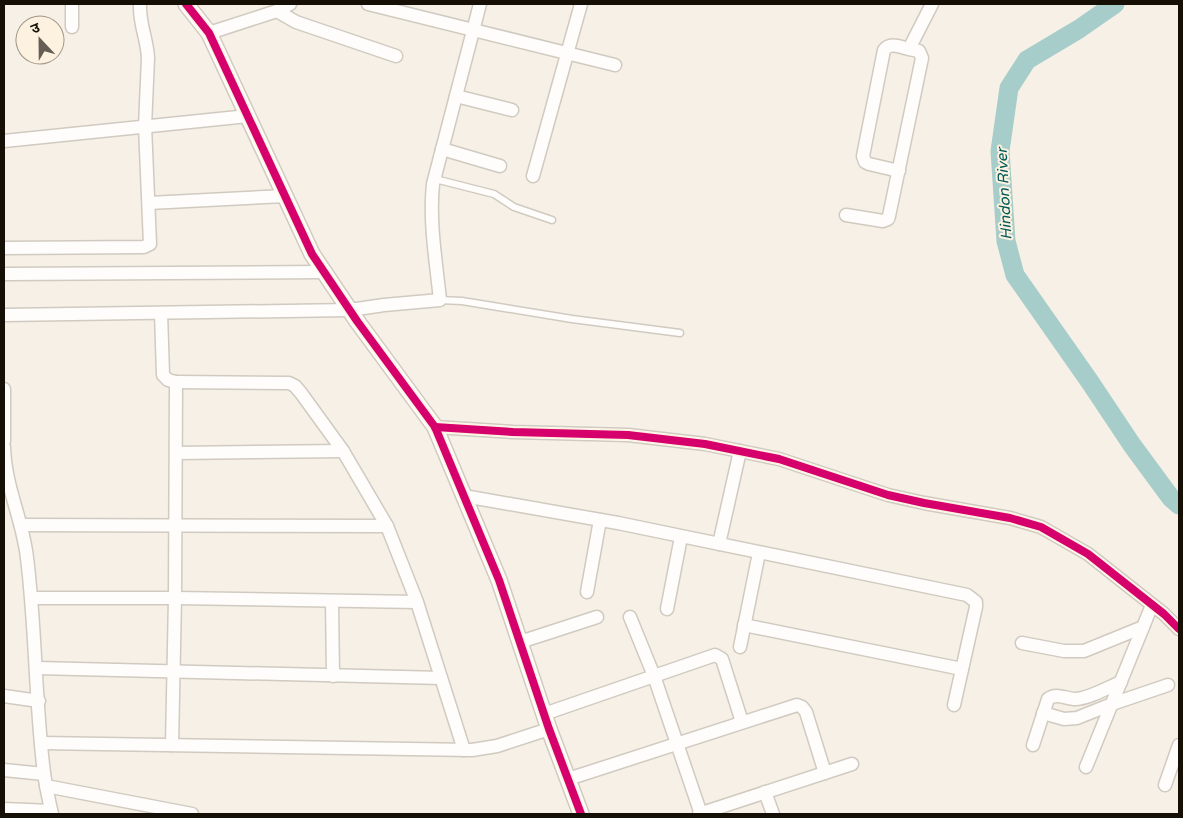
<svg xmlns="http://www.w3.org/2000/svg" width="1183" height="818" font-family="'Varela Round','Noto Sans Devanagari',sans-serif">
<rect width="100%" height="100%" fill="#f6f0e6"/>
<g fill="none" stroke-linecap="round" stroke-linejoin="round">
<!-- river -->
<path stroke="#a6cdca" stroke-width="19" d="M1115 4 1079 29 1027 60 1009 88 1000 151 1006 241 1015 275 1090 382 1132 445 1171 498 1179 505"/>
<defs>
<g id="service">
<path d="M435 179 494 194 514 207 552 220"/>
<path d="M440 300 462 301 572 319 680 333"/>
</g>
<g id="minor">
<path d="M368 4 615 65"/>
<path d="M277 11 296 22 396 56"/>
<path d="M72 27V4"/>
<path d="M209 33 277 11 290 4"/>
<path d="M456 96 512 110"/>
<path d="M4 141 248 116"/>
<path d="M442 149 500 166"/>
<path d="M899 171 869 164 865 162 863 156 884 50C890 42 900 47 909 49"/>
<path d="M533 176 581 4"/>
<path d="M149 203 285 196"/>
<path d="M846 215 883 221 888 219 889 216 922 58 919 51 909 49 932 4"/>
<path d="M4 248 144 247 150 244 145 126 148 58C147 38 139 24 140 4"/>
<path d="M4 274 324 272"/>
<path d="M161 313 163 375 168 380 176 382 175 598 172 745"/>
<path d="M4 315 350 310 384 305 440 300C436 261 429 222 433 184L480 4"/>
<path d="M176 382 289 383 295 386 301 393 343 451 387 526 417 602 464 750"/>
<path d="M4 389V441"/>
<path d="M435 427 513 432 628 435 705 444 779 459 888 495 924 503 1010 518 1041 527 1088 554 1164 614 1179 629"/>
<path d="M4 447C5 487 23 520 27 558 36 630 35 702 44 773 46 787 49 801 52 814"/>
<path d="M176 453 343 451"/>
<path d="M464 496 618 523 967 595 976 602V607L954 705"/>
<path d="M21 525 387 526"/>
<path d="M719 544 740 451"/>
<path d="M587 592 600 520"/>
<path d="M32 598H175L417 602"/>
<path d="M332 601 333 676"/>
<path d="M667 609 681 537"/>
<path d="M630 617 654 676 701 814"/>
<path d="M744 625 962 669"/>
<path d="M520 642 597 617"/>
<path d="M1022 643 1064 651H1084L1143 627"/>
<path d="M740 647 759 553"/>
<path d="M37 668 441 678"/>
<path d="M4 696 39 701"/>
<path d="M1043 713 1064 719 1077 718 1112 704 1168 685"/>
<path d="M544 714 715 655 722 659 742 722"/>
<path d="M41 743 472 750 497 746 549 729"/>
<path d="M1033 745 1048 699C1056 692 1066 699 1075 699 1088 699 1109 687 1121 682"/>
<path d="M1086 767 1152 605"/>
<path d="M4 770 44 774"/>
<path d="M568 779 797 705 802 707 806 712 825 773"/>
<path d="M1165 785 1179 745"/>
<path d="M46 786 192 814"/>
<path d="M765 792 773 814"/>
<path d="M4 809 51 811"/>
<path d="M699 814 852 764"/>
</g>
<path id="tertiary" d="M186 4 209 33 312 254 357 321 435 427 499 580 549 729 581 814"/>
</defs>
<!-- service casing -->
<use href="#service" stroke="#d0cac0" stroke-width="9"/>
<!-- minor casing -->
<use href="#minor" stroke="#d0cac0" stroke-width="15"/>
<!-- tertiary casing -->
<use href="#tertiary" stroke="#d0cac0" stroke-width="18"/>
<!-- service -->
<use href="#service" stroke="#fefdfb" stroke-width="6"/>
<!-- minor -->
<use href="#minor" stroke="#fefdfb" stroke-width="12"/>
<!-- tertiary -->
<use href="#tertiary" stroke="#fefdfb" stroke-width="15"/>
<defs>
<g id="cycleway">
<path d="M186 4 209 33 312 254 357 321 435 427 499 580 549 729 581 814"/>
<path d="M435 427 513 432 628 435 705 444 779 459 888 495 924 503 1010 518 1041 527 1088 554 1164 614 1179 629"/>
</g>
</defs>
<!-- cycleway casing -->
<use href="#cycleway" stroke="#fdf2df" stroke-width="11"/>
<!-- cycleway -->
<use href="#cycleway" stroke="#d6006c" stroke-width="8"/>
</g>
<g text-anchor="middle" stroke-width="4" stroke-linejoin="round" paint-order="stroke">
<!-- water labels -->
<g font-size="15" font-style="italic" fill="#00595a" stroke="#fdf2df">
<text transform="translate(1004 194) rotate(-93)" y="5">Hindon River</text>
</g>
</g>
<!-- border -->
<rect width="1183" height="818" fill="none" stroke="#150f05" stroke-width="10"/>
<!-- north arrow -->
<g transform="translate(40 40) rotate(338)"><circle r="24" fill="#fdf2df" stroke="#a09788"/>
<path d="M0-4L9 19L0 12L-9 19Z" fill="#645e54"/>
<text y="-8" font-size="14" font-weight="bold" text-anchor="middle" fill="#150f05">उ</text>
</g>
</svg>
